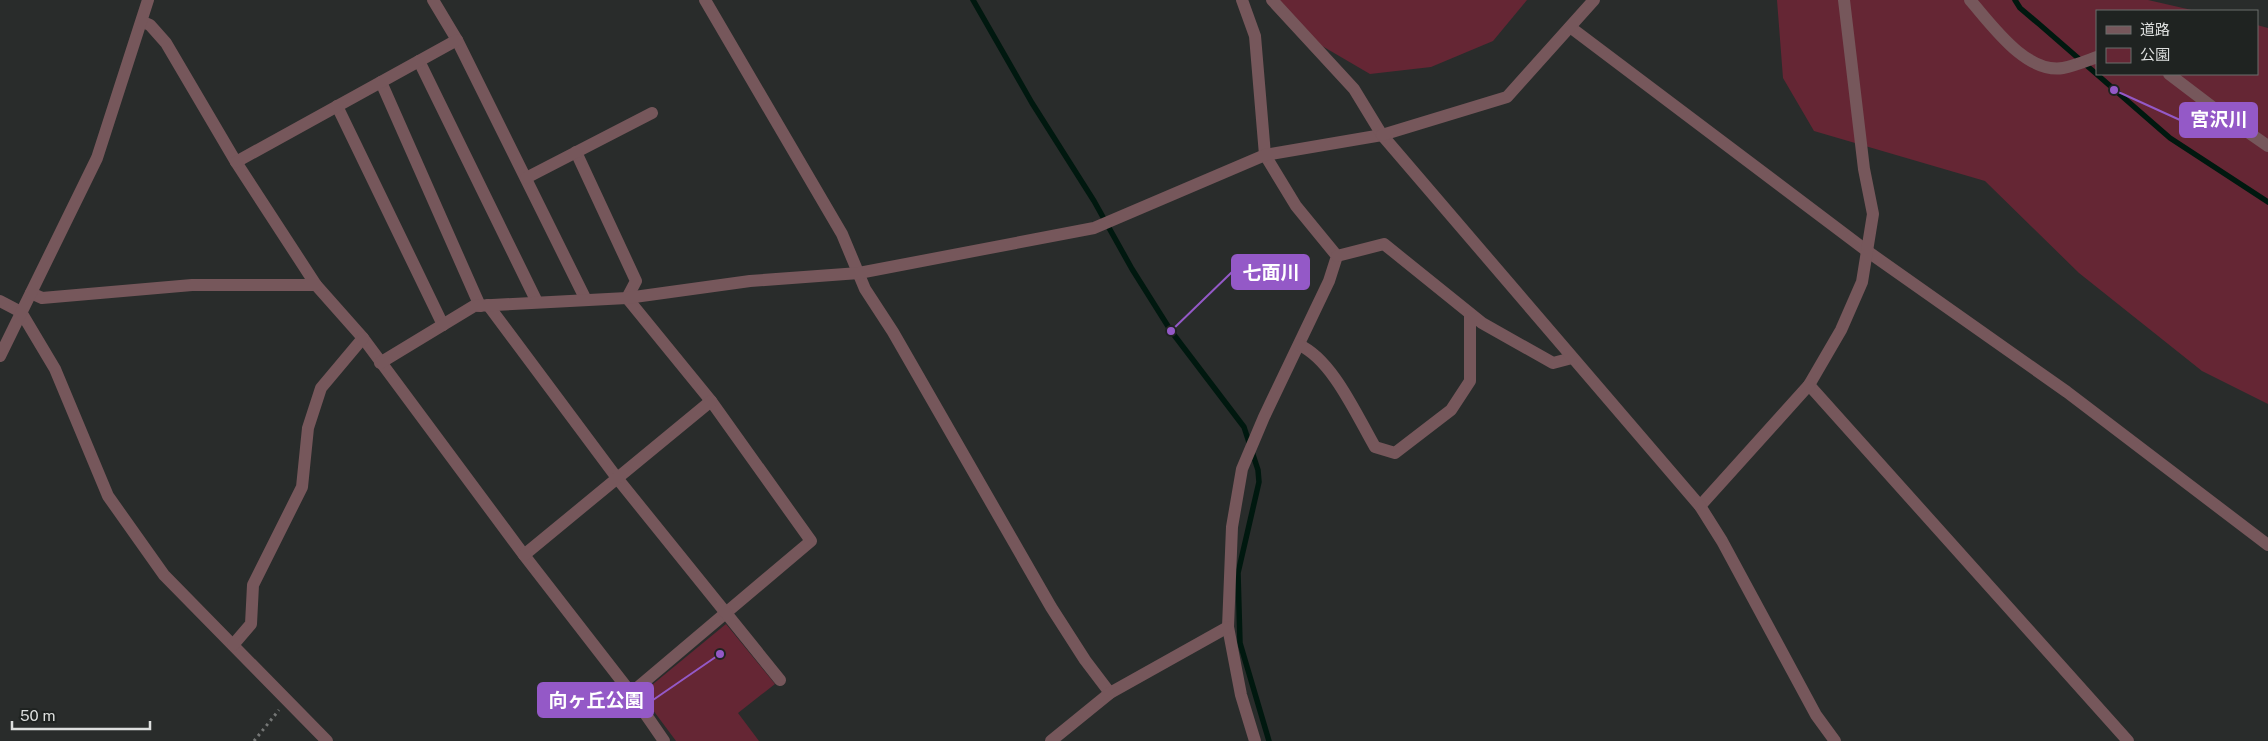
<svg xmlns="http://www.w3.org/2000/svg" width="2268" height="741" font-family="'Public Sans','Noto Sans JP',sans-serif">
<rect width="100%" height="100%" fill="#292c2b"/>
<!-- green -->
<g fill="#652634">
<path d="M1269 0H1527L1493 41 1431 67 1370 74 1293 29Z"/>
<path d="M1777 0H2148L2196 11H2097V74H2257V25L2268 28V404L2202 371 2079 273 1985 181 1814 131 1783 78Z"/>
<path d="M726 624 775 684 738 713 759 741H676L641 694Z"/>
</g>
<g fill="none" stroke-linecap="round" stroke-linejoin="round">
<!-- stream -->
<g stroke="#00180f" stroke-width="5.5">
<path d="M973 0 1032 103 1094 201 1132 269 1171 331 1244 427 1258 470 1259 482 1238 573 1240 643 1269 741"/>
<path d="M2015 0 2020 8 2039 24 2170 138 2268 202"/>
</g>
<!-- path -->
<path stroke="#757776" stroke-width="3" stroke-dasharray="2.5 4" stroke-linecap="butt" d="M254 741 279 710"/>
<!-- minor -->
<g stroke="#76575b" stroke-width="12">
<path d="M433 0 457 40 586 300"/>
<path d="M705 0 842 234 865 289 893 332 1051 607 1085 660 1110 693"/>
<path d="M1242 0 1255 36 1265 155 1296 206 1337 256 1329 281 1264 417 1242 469 1232 527 1228 627 1241 695 1255 741"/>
<path d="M1970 0C1992 25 2026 74 2063 68 2074 66 2086 61 2097 57"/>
<path d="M143 22 150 25 166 43 236 162 316 285 363 338 524 555 631 693 664 741"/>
<path d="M1570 27 1867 251 2067 392 2268 545"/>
<path d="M419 61 537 302"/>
<path d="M2169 74 2219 112 2268 146"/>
<path d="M381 82 480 306"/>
<path d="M337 106 443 325"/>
<path d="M576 152 636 281 627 298 711 401 811 541 631 693"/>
<path d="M236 162 457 40"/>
<path d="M526 178 652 113"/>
<path d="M1337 256 1384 244 1482 323 1553 363 1572 358"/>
<path d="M31 293 42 298 192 285H316"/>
<path d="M0 301 21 312 55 369 108 496 164 575 327 741"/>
<path d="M488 305 617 478 780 680"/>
<path d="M1299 345C1332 359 1357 416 1375 447L1395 453 1451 410 1470 381V314"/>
<path d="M380 363 474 306 627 298 750 281 859 273 1094 228 1265 155 1382 135"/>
<path d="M1809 385 2128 741"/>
<path d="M1700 506 1809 385 1841 330 1862 282 1873 214 1864 169 1844 0"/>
<path d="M524 555 711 401"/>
<path d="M233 645 251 624 253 585 302 487 308 428 321 388 363 338"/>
<path d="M1051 741 1110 693 1228 627"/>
</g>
<!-- tertiary -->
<g stroke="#76575b" stroke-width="12">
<path d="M1272 0 1354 89 1382 135 1700 506 1722 541 1816 715 1835 741"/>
<path d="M1382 135 1507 97 1594 0"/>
<path d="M0 356 97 158 148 0"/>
</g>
</g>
<!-- callouts -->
<path fill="none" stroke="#9459c7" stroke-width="2" d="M2114 90L2180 120M1171 331L1232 272M720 654L653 700"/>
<g fill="#9459c7" stroke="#1f2321" stroke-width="2">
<circle cx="2114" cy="90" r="5"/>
<circle cx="1171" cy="331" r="5"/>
<circle cx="720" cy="654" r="5"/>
</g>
<g fill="#9459c7" stroke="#9459c7" stroke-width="2">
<rect x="2180" y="103" width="77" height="34" rx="5"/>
<rect x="1232" y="255" width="77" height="34" rx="5"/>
<rect x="538" y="683" width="115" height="34" rx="5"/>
</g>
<g font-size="19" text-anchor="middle" font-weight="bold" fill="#fff">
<text x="2219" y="126">宮沢川</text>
<text x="1271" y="279">七面川</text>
<text x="596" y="707">向ヶ丘公園</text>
</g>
<!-- legend -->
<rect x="2096" y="10" width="162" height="65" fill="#1f2321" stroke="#6b6e6d"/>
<rect x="2106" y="26" width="25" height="8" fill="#76575b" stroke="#6b6e6d"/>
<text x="2140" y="35" font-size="15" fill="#dddfde">道路</text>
<rect x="2106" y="48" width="25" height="15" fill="#652634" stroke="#6b6e6d"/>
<text x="2140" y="60" font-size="15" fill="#dddfde">公園</text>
<!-- scale -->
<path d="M12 721v8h138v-8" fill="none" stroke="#dddfde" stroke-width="2.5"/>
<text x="20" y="721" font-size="15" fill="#dddfde" stroke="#1f2321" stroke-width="4" paint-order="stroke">50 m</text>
</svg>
